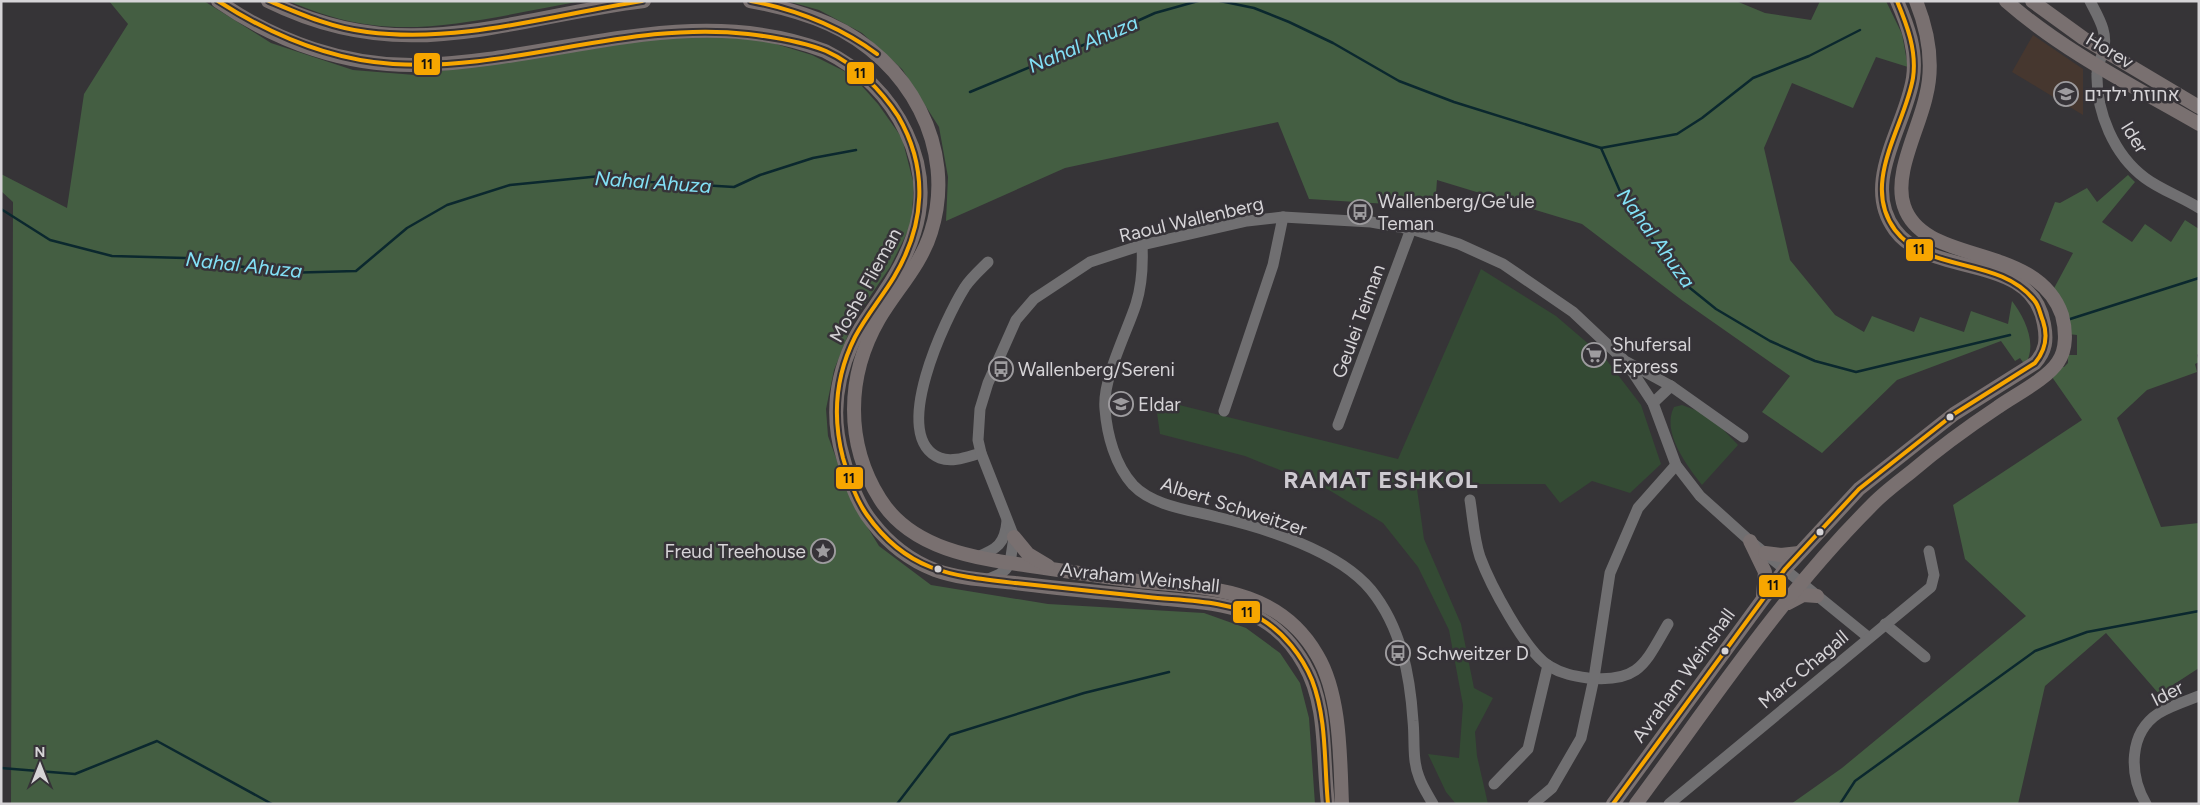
<svg xmlns="http://www.w3.org/2000/svg" width="2200" height="805" font-family="Figtree,Heebo,sans-serif">
<rect width="100%" height="100%" fill="#363437"/>
<!-- education -->
<path fill="#46372f" d="M2033 35 2083 69V115L2012 72Z"/>
<!-- green -->
<g fill="#344a34">
<path d="M1481 269 1556 316 1605 358 1641 405 1661 464 1630 493 1592 481 1560 503 1545 484H1451L1417 489 1424 539 1461 624 1474 688 1493 698 1475 732 1477 756 1488 804H1456L1446 792 1428 754 1459 758 1463 705 1449 630 1418 567 1383 523 1329 490 1245 456 1160 434 1155 399 1398 459Z"/>
<path d="M1682 405 1709 415 1738 445 1702 485C1687 466 1661 432 1674 407Z"/>
</g>
<!-- forest -->
<g fill="#445e42">
<path d="M109 1H204L271 43 353 70 415 75 688 32 756 38 812 55 852 75 878 104 902 138 914 185 911 225 890 267 854 320 834 370 826 409 828 436 852 502 879 546 931 585 1048 604 1204 613 1246 628 1280 653 1300 683 1309 718 1315 804H11L13 202 1 191V174L67 208 84 94 128 24Z"/>
<path d="M288 1H582C517 12 436 34 372 25 343 22 315 12 288 1Z"/>
<path d="M787 1H1736L1765 13 1811 20 1820 1H1886L1902 34 1908 67 1876 57 1853 108 1792 83 1764 148 1790 260 1835 315 1864 332 1872 316 1914 332 1920 317 1964 332 1971 311 2008 324 2012 301C2025 318 2038 345 2025 365L2020 358 2015 361 2001 341 1897 380 1822 453 1762 412 1790 376 1683 301 1582 224 1437 180 1435 207 1309 199 1278 122 1065 168 946 221 948 177 939 127 902 69 862 33 819 10Z"/>
<path d="M2128 175 2135 182 2102 222 2132 242 2145 224 2171 242 2185 220 2199 229V353L2197 355 2199 362 2195 364 2197 372 2147 390 2117 418 2161 527 2199 523V668L2159 694 2106 633 2045 686 2018 804H1791L1842 768 2026 616 1965 559 1953 505 2082 420 2052 377 2058 367H2064L2068 363V355H2077V335L2068 334 2052 292 2073 253 2040 240 2055 202 2060 203 2087 188 2097 202Z"/>
</g>
<g fill="none" stroke-linecap="round" stroke-linejoin="round">
<!-- stream -->
<g stroke="#0b282e" stroke-width="2.5">
<path d="M1220 1 1254 8 1289 22 1333 43 1399 81 1454 102 1601 148 1677 134 1702 118 1753 78 1809 56 1860 30"/>
<path d="M970 92 1093 41 1155 13 1198 1"/>
<path d="M1601 148 1623 198 1685 284 1716 309 1770 341 1815 361 1856 372 2010 335"/>
<path d="M1 209 50 240 112 256 185 258 283 273 356 271 407 228 447 205 510 185 601 176 651 182 734 187 760 175 813 158 856 150"/>
<path d="M2067 320 2199 278"/>
<path d="M1 768 75 774 157 741 272 804"/>
<path d="M897 804 950 735 1084 693 1169 672"/>
<path d="M1840 804 1855 781 2035 651 2087 632 2199 611"/>
</g>
<!-- minor -->
<g stroke="#706f71" stroke-width="11">
<path d="M2090 1C2098 17 2109 33 2103 52 2101 59 2097 65 2097 74 2096 112 2114 155 2145 178 2161 190 2182 197 2199 208"/>
<path d="M1142 245C1143 265 1142 285 1136 304 1127 332 1102 380 1105 409 1107 435 1115 465 1133 485 1153 506 1190 510 1217 517 1265 528 1339 551 1371 590 1401 627 1410 675 1413 721 1415 739 1412 760 1419 777 1422 786 1428 795 1433 804"/>
<path d="M1627 362 1671 386"/>
<path d="M1653 403 1671 386 1743 437"/>
<path d="M1224 411 1273 265 1283 217"/>
<path d="M1338 425 1411 229"/>
<path d="M981 453C969 456 953 463 940 458 888 437 946 317 965 287 971 278 980 270 988 262"/>
<path d="M1470 500C1473 519 1474 539 1480 557 1490 584 1525 651 1549 666 1562 674 1574 676 1588 678 1640 683 1645 663 1668 624"/>
<path d="M977 557C997 549 1005 544 1007 521"/>
<path d="M986 580 1000 574 1006 569 1010 563 1014 537 981 453 978 440 980 409 988 383 1016 320 1034 299 1090 262 1142 245 1247 221 1283 217 1371 222 1411 229 1459 244 1503 264 1573 312 1626 362 1653 403 1676 465 1700 496 1750 541 1868 637"/>
<path d="M1885 624 1925 657"/>
<path d="M1494 784 1528 749 1548 665"/>
<path d="M1533 804 1552 788 1581 738 1594 678 1610 573 1638 508 1676 465"/>
<path d="M1669 804 1931 587 1934 575 1929 551"/>
<path d="M2146 804C2129 775 2128 733 2159 713 2171 706 2186 701 2199 696"/>
</g>
<!-- major -->
<g stroke="#797070" stroke-width="14">
<path d="M218 1C277 42 347 67 420 65 555 61 692 0 825 51 861 69 889 96 906 132 934 190 919 240 885 291 874 309 860 325 852 344 835 381 831 418 843 457 849 480 857 504 872 522 889 544 909 560 935 570 960 579 988 580 1015 583 1062 589 1110 593 1157 598 1219 604 1270 603 1304 664 1328 705 1322 758 1328 804"/>
<path d="M268 1C406 69 505 18 644 1"/>
<path d="M750 1C777 6 804 13 829 24 908 59 958 148 931 232 921 265 896 290 879 319 846 376 845 443 880 499 913 552 982 559 1038 567 1071 572 1105 577 1138 581 1207 588 1278 587 1317 655 1341 695 1340 758 1342 804"/>
<path d="M2006 1C2063 51 2133 86 2199 124"/>
<path d="M2032 1 2083 38 2199 107"/>
<path d="M1014 537 1028 554 1048 566"/>
<path d="M1750 541 1765 572 1763 596"/>
<path d="M1765 553 1781 555 1799 553"/>
<path d="M1788 603 1803 595 1817 596"/>
<path d="M1613 804 1785 569 1859 489 1954 414 2035 363C2046 351 2047 340 2044 324 2032 252 1931 279 1895 230 1860 183 1906 126 1913 78 1917 51 1908 26 1897 1"/>
<path d="M1636 804C1710 704 1782 595 1870 507 1882 494 1897 483 1911 472 1939 448 1968 427 1998 407 2015 395 2047 379 2058 362 2067 349 2066 330 2062 315 2036 241 1924 267 1904 206 1893 174 1919 129 1926 96 1934 65 1928 31 1916 1"/>
</g>
<defs>
<g id="bus-1">
<path d="M218 1C271 35 329 60 393 64 512 72 628 20 748 34 773 37 801 41 826 51 855 64 881 90 898 116 929 169 925 225 894 277 882 297 866 316 855 337 836 375 832 416 843 458 849 478 855 498 867 515 907 572 952 576 1015 583 1059 588 1104 592 1148 597 1186 601 1228 600 1261 619 1284 633 1302 656 1312 680 1327 719 1324 763 1328 804"/>
<path d="M269 1C300 14 332 28 367 32 459 44 552 15 642 1"/>
<path d="M751 1C798 10 839 26 877 54"/>
<path d="M1613 804 1785 569 1859 489 1954 414 2035 363C2045 351 2048 336 2043 321 2040 314 2039 305 2034 300 1999 256 1928 274 1895 230 1860 183 1905 126 1913 78 1917 51 1907 25 1897 1"/>
</g>
</defs>
<!-- bus-1 casing -->
<use href="#bus-1" stroke="#363338" stroke-width="8"/>
<!-- bus-1 -->
<use href="#bus-1" stroke="#f7a600" stroke-width="4"/>
</g>
<!-- icons -->
<defs>
<symbol id="school-ring" viewBox="-11 -11 22 22"><circle r="9.5" fill="#363338" stroke="#9e9c9f" stroke-width="1.5"/><path d="M0-5L7-2L0 1L-7-2ZM-4 1L0 2.5L4 1V4Q0 6-4 4Z" fill="#9e9c9f"/></symbol>
<symbol id="bus-ring" viewBox="-11 -11 22 22"><circle r="9.5" fill="#363338" stroke="#9e9c9f" stroke-width="1.5"/><path d="M-5-6H5V4H4V6H2V4H-2V6H-4V4H-5ZM-3.5-4V0h7V-4ZM-3.5 1.2v1.5H-2V1.2ZM2 1.2v1.5H3.5V1.2Z" fill="#9e9c9f"/></symbol>
<symbol id="supermarket-ring" viewBox="-11 -11 22 22"><circle r="9.5" fill="#363338" stroke="#9e9c9f" stroke-width="1.5"/><path d="M-6-5.5h2.5l.6 2H6L4.5 2H-2.5L-4.4-4H-6ZM-1.5 3.2a1.3 1.3 0 1 0 .1 0ZM3 3.2a1.3 1.3 0 1 0 .1 0Z" fill="#9e9c9f"/></symbol>
<symbol id="sight-ring" viewBox="-11 -11 22 22"><circle r="9.5" fill="#363338" stroke="#9e9c9f" stroke-width="1.5"/><path d="M0-6L1.8-2.2L6-1.7L2.9 1.2L3.7 5.4L0 3.3L-3.7 5.4L-2.9 1.2L-6-1.7L-1.8-2.2Z" fill="#9e9c9f"/></symbol>
</defs>
<g fill-rule="evenodd">
<use href="#school-ring" x="2052" y="80" width="28" height="28"/>
<use href="#bus-ring" x="1346" y="198" width="28" height="28"/>
<use href="#supermarket-ring" x="1580" y="341" width="28" height="28"/>
<use href="#bus-ring" x="987" y="355" width="28" height="28"/>
<use href="#school-ring" x="1107" y="390" width="28" height="28"/>
<use href="#sight-ring" x="809" y="537" width="28" height="28"/>
<use href="#bus-ring" x="1384" y="639" width="28" height="28"/>
</g>
<!-- markers -->
<g fill="#d6d4d7" stroke="#363338" stroke-width="2">
<circle cx="1950" cy="417" r="4.5"/>
<circle cx="1820" cy="532" r="4.5"/>
<circle cx="938" cy="569" r="4.5"/>
<circle cx="1725" cy="651" r="4.5"/>
</g>
<g text-anchor="middle" stroke-width="5" stroke-linejoin="round" paint-order="stroke">
<!-- street labels -->
<g font-size="19" fill="#d6d4d7" stroke="#363338">
<text transform="translate(2110 50) rotate(31)" y="7">Horev</text>
<text transform="translate(2135 137) rotate(58)" y="7">Ider</text>
<text transform="translate(1191 219) rotate(-13)" y="7">Raoul Wallenberg</text>
<text transform="translate(865 285) rotate(-61)" y="7">Moshe Flieman</text>
<text transform="translate(1358 321) rotate(-70)" y="7">Geulei Teiman</text>
<text transform="translate(1234 506) rotate(18)" y="7">Albert Schweitzer</text>
<text transform="translate(1140 577) rotate(6)" y="7">Avraham Weinshall</text>
<text transform="translate(1803 669) rotate(-40)" y="7">Marc Chagall</text>
<text transform="translate(1683 675) rotate(-54)" y="7">Avraham Weinshall</text>
<text transform="translate(2167 693) rotate(-27)" y="7">Ider</text>
</g>
<!-- poi labels -->
<g font-size="19" fill="#d6d4d7" stroke="#363338" text-anchor="start">
<text x="2084" y="101">אחוזת ילדים</text>
<text x="1378" y="208">Wallenberg/Ge'ule<tspan x="1378" dy="22">Teman</tspan></text>
<text x="1612" y="351">Shufersal<tspan x="1612" dy="22">Express</tspan></text>
<text x="1018" y="376">Wallenberg/Sereni</text>
<text x="1138" y="411">Eldar</text>
<text x="806" y="558" text-anchor="end">Freud Treehouse</text>
<text x="1416" y="660">Schweitzer D</text>
</g>
<!-- water labels -->
<g font-size="20" font-style="italic" fill="#83e1f6" stroke="#363338">
<text transform="translate(1083 44) rotate(-23)" y="7">Nahal Ahuza</text>
<text transform="translate(653 182) rotate(4)" y="7">Nahal Ahuza</text>
<text transform="translate(1656 238) rotate(54)" y="7">Nahal Ahuza</text>
<text transform="translate(244 265) rotate(6)" y="7">Nahal Ahuza</text>
</g>
<!-- district labels -->
<g font-size="24" font-weight="bold" letter-spacing="1" fill="#cdc9d0" stroke="#363338">
<text x="1381" y="488">RAMAT ESHKOL</text>
</g>
</g>
<g stroke="#363338" stroke-width="2">
<rect x="413" y="52" width="28" height="24" rx="5" fill="#f7a600"/>
<rect x="846" y="61" width="29" height="24" rx="5" fill="#f7a600"/>
<rect x="1905" y="238" width="29" height="24" rx="5" fill="#f7a600"/>
<rect x="835" y="466" width="29" height="24" rx="5" fill="#f7a600"/>
<rect x="1758" y="574" width="29" height="24" rx="5" fill="#f7a600"/>
<rect x="1232" y="600" width="29" height="24" rx="5" fill="#f7a600"/>
</g>
<g font-size="14" text-anchor="middle" font-weight="bold" fill="#111">
<text x="427" y="69">11</text>
<text x="860" y="78">11</text>
<text x="1919" y="254">11</text>
<text x="849" y="483">11</text>
<text x="1773" y="590">11</text>
<text x="1247" y="617">11</text>
</g>
<!-- border -->
<rect width="2200" height="805" fill="none" stroke="#d6d4d7" stroke-width="5"/>
<!-- north arrow -->
<g transform="translate(40 765)" stroke="#363338" stroke-width="4" paint-order="stroke">
<path d="M0-4L9 19L0 12L-9 19Z" fill="#d6d4d7"/>
<text y="-8" font-size="14" font-weight="bold" text-anchor="middle" fill="#d6d4d7">N</text>
</g>
</svg>
